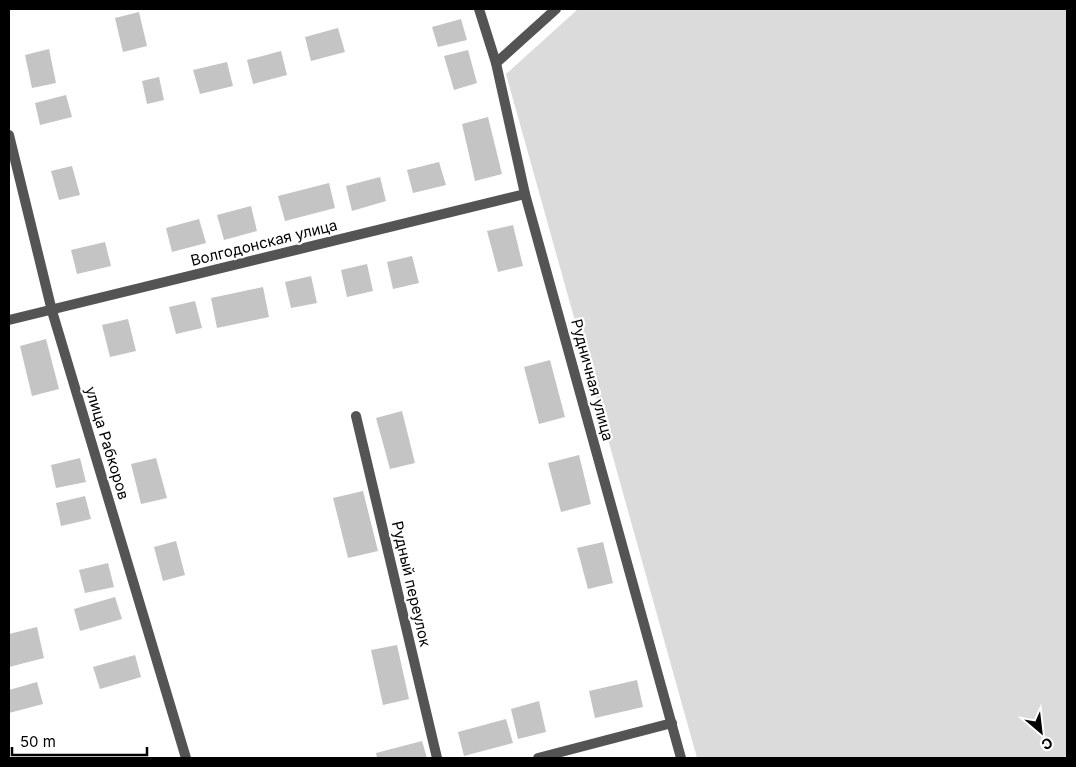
<svg xmlns="http://www.w3.org/2000/svg" width="1076" height="767" font-family="Inter,sans-serif">
<rect width="100%" height="100%" fill="#fff"/>
<!-- green -->
<path fill="#dbdbdb" d="M578 9H1067V758H697L506 74Z"/>
<!-- building -->
<g fill="#c4c4c4">
<path d="M139 12 147 46 123 52 115 18Z"/>
<path d="M461 19 467 40 438 47 432 27Z"/>
<path d="M338 28 345 52 311 61 305 37Z"/>
<path d="M49 49 56 83 32 88 25 55Z"/>
<path d="M468 50 477 83 454 90 444 56Z"/>
<path d="M281 51 287 75 253 84 247 60Z"/>
<path d="M227 62 233 86 200 94 193 70Z"/>
<path d="M159 77 164 100 147 104 142 81Z"/>
<path d="M66 95 72 117 40 125 35 103Z"/>
<path d="M488 117 502 174 475 181 462 124Z"/>
<path d="M439 162 446 185 413 193 407 170Z"/>
<path d="M72 166 80 195 59 200 51 171Z"/>
<path d="M380 177 386 201 352 211 346 186Z"/>
<path d="M329 183 335 208 285 221 278 196Z"/>
<path d="M251 206 257 231 224 240 217 215Z"/>
<path d="M199 219 206 243 172 252 166 228Z"/>
<path d="M513 225 523 266 498 272 487 231Z"/>
<path d="M105 242 111 266 77 274 71 250Z"/>
<path d="M412 256 419 283 393 289 387 262Z"/>
<path d="M367 264 373 291 347 297 341 270Z"/>
<path d="M311 276 317 303 291 308 285 282Z"/>
<path d="M263 287 269 317 217 328 211 298Z"/>
<path d="M195 301 202 328 176 334 169 307Z"/>
<path d="M128 319 136 351 110 357 102 325Z"/>
<path d="M46 339 59 389 32 396 20 346Z"/>
<path d="M550 360 565 417 539 424 524 367Z"/>
<path d="M402 411 415 463 390 469 376 418Z"/>
<path d="M579 455 591 504 561 512 548 463Z"/>
<path d="M80 458 86 482 56 488 51 465Z"/>
<path d="M156 458 167 498 141 504 131 464Z"/>
<path d="M363 491 378 551 348 558 333 498Z"/>
<path d="M85 496 91 519 61 526 56 503Z"/>
<path d="M176 541 185 575 163 581 154 547Z"/>
<path d="M603 542 613 583 588 589 577 548Z"/>
<path d="M108 563 114 587 85 593 79 570Z"/>
<path d="M115 597 122 619 80 631 74 609Z"/>
<path d="M37 627 44 658 9 667V634Z"/>
<path d="M397 645 409 699 383 705 371 650Z"/>
<path d="M135 655 141 677 100 689 93 667Z"/>
<path d="M637 680 643 707 595 718 589 691Z"/>
<path d="M37 682 43 704 9 713V690Z"/>
<path d="M539 701 546 732 518 739 511 709Z"/>
<path d="M506 719 513 743 464 756 458 732Z"/>
<path d="M422 741 427 758H377L376 753Z"/>
</g>
<g fill="none" stroke-linecap="round" stroke-linejoin="round">
<!-- street -->
<g stroke="#545454" stroke-width="10">
<path d="M479 9 496 63 525 194 681 758"/>
<path d="M496 63 556 9"/>
<path d="M9 135 52 311 186 758"/>
<path d="M9 320 525 194"/>
<path d="M356 416 437 758"/>
<path d="M538 758 672 723"/>
</g>
</g>
<g text-anchor="middle" stroke-width="4.5" stroke-linejoin="round" paint-order="stroke">
<!-- street labels -->
<g font-size="15" fill="#000" stroke="#fff">
<text transform="translate(264 243) rotate(-14)" y="5">Волгодонская улица</text>
<text transform="translate(592 380) rotate(75)" y="5">Рудничная улица</text>
<text transform="translate(107 443) rotate(73)" y="5">улица Рабкоров</text>
<text transform="translate(411 584) rotate(77)" y="5">Рудный переулок</text>
</g>
</g>
<!-- border -->
<rect width="1076" height="767" fill="none" stroke="#000000" stroke-width="20"/>
<!-- north arrow -->
<g transform="translate(1041 732) rotate(152)" stroke="#ffffff" stroke-width="4" paint-order="stroke">
<path d="M0-4L9 19L0 12L-9 19Z" fill="#000000"/>
<text y="-8" font-size="14" font-weight="bold" text-anchor="middle" fill="#000000">С</text>
</g>
<!-- scale -->
<path d="M12 747v8h135v-8" fill="none" stroke="#000000" stroke-width="2.5"/>
<text x="20" y="747" font-size="15" fill="#000000" stroke="#ffffff" stroke-width="4" paint-order="stroke">50 m</text>
</svg>
